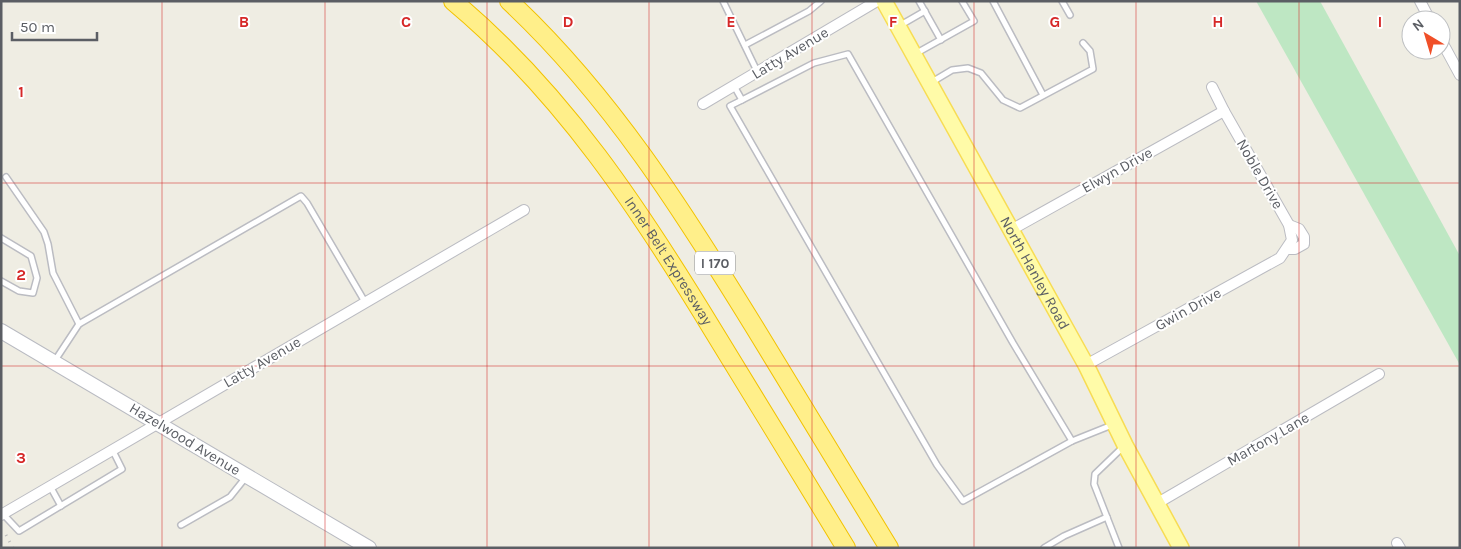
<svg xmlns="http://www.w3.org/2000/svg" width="1461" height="549" font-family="Karla,sans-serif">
<rect width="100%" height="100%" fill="#efede3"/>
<!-- green -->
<path fill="#bee7c3" d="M1256 1H1320L1460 256V365Z"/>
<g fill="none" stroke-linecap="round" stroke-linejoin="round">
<defs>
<g id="lane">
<path d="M723 1 757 71"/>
<path d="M919 1 941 40"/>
<path d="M993 1 1043 95"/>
<path d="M1062 1 1070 15"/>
<path d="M899 26 925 11"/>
<path d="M745 45 809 11 821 1"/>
<path d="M915 54 974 21 962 1"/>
<path d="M932 82 952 70 968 68 981 73 1003 100 1020 108 1093 69 1090 51 1083 43"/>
<path d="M734 86 742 100 814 63 848 54 1013 343 1072 441 1112 425"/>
<path d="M742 100 730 106 937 465 963 501 1072 441"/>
<path d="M6 177 44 232 48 244 53 273 79 324"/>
<path d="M1 238 31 256 37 278 33 293 19 291 1 281"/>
<path d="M54 362 79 324 301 196 307 203 365 302"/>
<path d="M50 486 61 506"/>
<path d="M3 514 19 531 122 469 112 449"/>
<path d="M181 525 230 497 246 477"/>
<path d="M1044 548 1064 536 1107 517"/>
<path d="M1119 548 1094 484 1095 474 1123 447"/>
</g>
<g id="street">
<path d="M1420 1 1430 20"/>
<path d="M1441 40 1460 75"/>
<path d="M703 104 877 1"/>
<path d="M1011 230 1224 111"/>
<path d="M1287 249H1295L1304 244V237L1299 229 1289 225"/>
<path d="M1086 365 1280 258 1292 240 1289 225 1224 111 1212 87"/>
<path d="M1156 504 1379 374"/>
<path d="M1 515 524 210"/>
<path d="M1397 543 1400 548"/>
</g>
<path id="secondary" d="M1 331 369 548"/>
<g id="primary">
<path id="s1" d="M884 1 1086 365 1125 445 1181 548"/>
</g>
<g id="highway">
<path id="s2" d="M453 1C563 93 640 210 714 332 758 403 802 476 846 548"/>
<path d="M509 1C610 95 683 211 755 328 799 401 844 474 889 548"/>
</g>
</defs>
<!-- lane casing -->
<use href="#lane" stroke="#bbbcc2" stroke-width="8"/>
<!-- street casing -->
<use href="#street" stroke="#bbbcc2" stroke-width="12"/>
<!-- secondary casing -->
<use href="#secondary" stroke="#b9bbc2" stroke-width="16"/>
<!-- primary casing -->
<use href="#primary" stroke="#f7dc54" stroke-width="18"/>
<!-- highway casing -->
<use href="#highway" stroke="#f2c200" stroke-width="20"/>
<!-- lane -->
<use href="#lane" stroke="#fff" stroke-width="5"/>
<!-- street -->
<use href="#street" stroke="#fff" stroke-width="10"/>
<!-- secondary -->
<use href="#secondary" stroke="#fff" stroke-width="14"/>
<!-- primary -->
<use href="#primary" stroke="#fffba8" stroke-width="15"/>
<!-- highway -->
<use href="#highway" stroke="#ffef8a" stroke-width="18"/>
<!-- rail -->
<path stroke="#b6b7b7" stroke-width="3" stroke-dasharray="1 6" stroke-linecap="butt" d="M6 535 13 548"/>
</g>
<!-- grid -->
<path fill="none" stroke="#d62828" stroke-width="1" stroke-opacity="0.55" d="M162 1V548M325 1V548M487 1V548M649 1V548M812 1V548M974 1V548M1136 1V548M1299 1V548M1 183H1460M1 366H1460"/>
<g text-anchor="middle" stroke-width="4" stroke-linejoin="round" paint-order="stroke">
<!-- shield labels -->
<rect fill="#fff" stroke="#8c8e92" stroke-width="1" x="695" y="251.5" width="40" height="23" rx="4"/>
<g font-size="14" font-weight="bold" fill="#5b5e64">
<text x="715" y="268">I 170</text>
</g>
<!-- street labels -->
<g font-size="15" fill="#5b5e64" stroke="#fff">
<text transform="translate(790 53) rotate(-31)" y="5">Latty Avenue</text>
<text transform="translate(1117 170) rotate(-29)" y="5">Elwyn Drive</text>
<text transform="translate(1260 174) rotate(60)" y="5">Noble Drive</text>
<text dy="5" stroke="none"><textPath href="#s2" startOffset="339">Inner Belt Expressway</textPath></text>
<text dy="5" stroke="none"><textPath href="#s1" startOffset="311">North Hanley Road</textPath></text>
<text transform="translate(1188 309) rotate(-29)" y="5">Gwin Drive</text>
<text transform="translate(262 362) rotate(-30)" y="5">Latty Avenue</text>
<text transform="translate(185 439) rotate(31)" y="5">Hazelwood Avenue</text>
<text transform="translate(1268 439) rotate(-30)" y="5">Martony Lane</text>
</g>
</g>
<g font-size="16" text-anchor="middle" font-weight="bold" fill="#d62828" stroke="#fff" stroke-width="4" stroke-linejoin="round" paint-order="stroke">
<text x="244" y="27">B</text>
<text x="406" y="27">C</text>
<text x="568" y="27">D</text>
<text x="731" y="27">E</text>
<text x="893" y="27">F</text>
<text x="1055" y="27">G</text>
<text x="1218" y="27">H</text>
<text x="1380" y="27">I</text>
<text x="21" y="97">1</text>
<text x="21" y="280">2</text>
<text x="21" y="463">3</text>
</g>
<!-- border -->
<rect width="1461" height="549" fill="none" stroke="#5b5e64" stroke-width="5"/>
<!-- north arrow -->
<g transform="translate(1426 35) rotate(322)"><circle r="24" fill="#ffffff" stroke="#bdbfc1"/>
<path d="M0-4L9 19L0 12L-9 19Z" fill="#f04f28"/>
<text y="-8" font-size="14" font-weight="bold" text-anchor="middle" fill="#5b5e64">N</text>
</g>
<!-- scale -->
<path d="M12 32v8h85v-8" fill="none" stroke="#5b5e64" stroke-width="2.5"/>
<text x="20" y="32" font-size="15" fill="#5b5e64" stroke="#ffffff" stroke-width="4" paint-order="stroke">50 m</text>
</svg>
